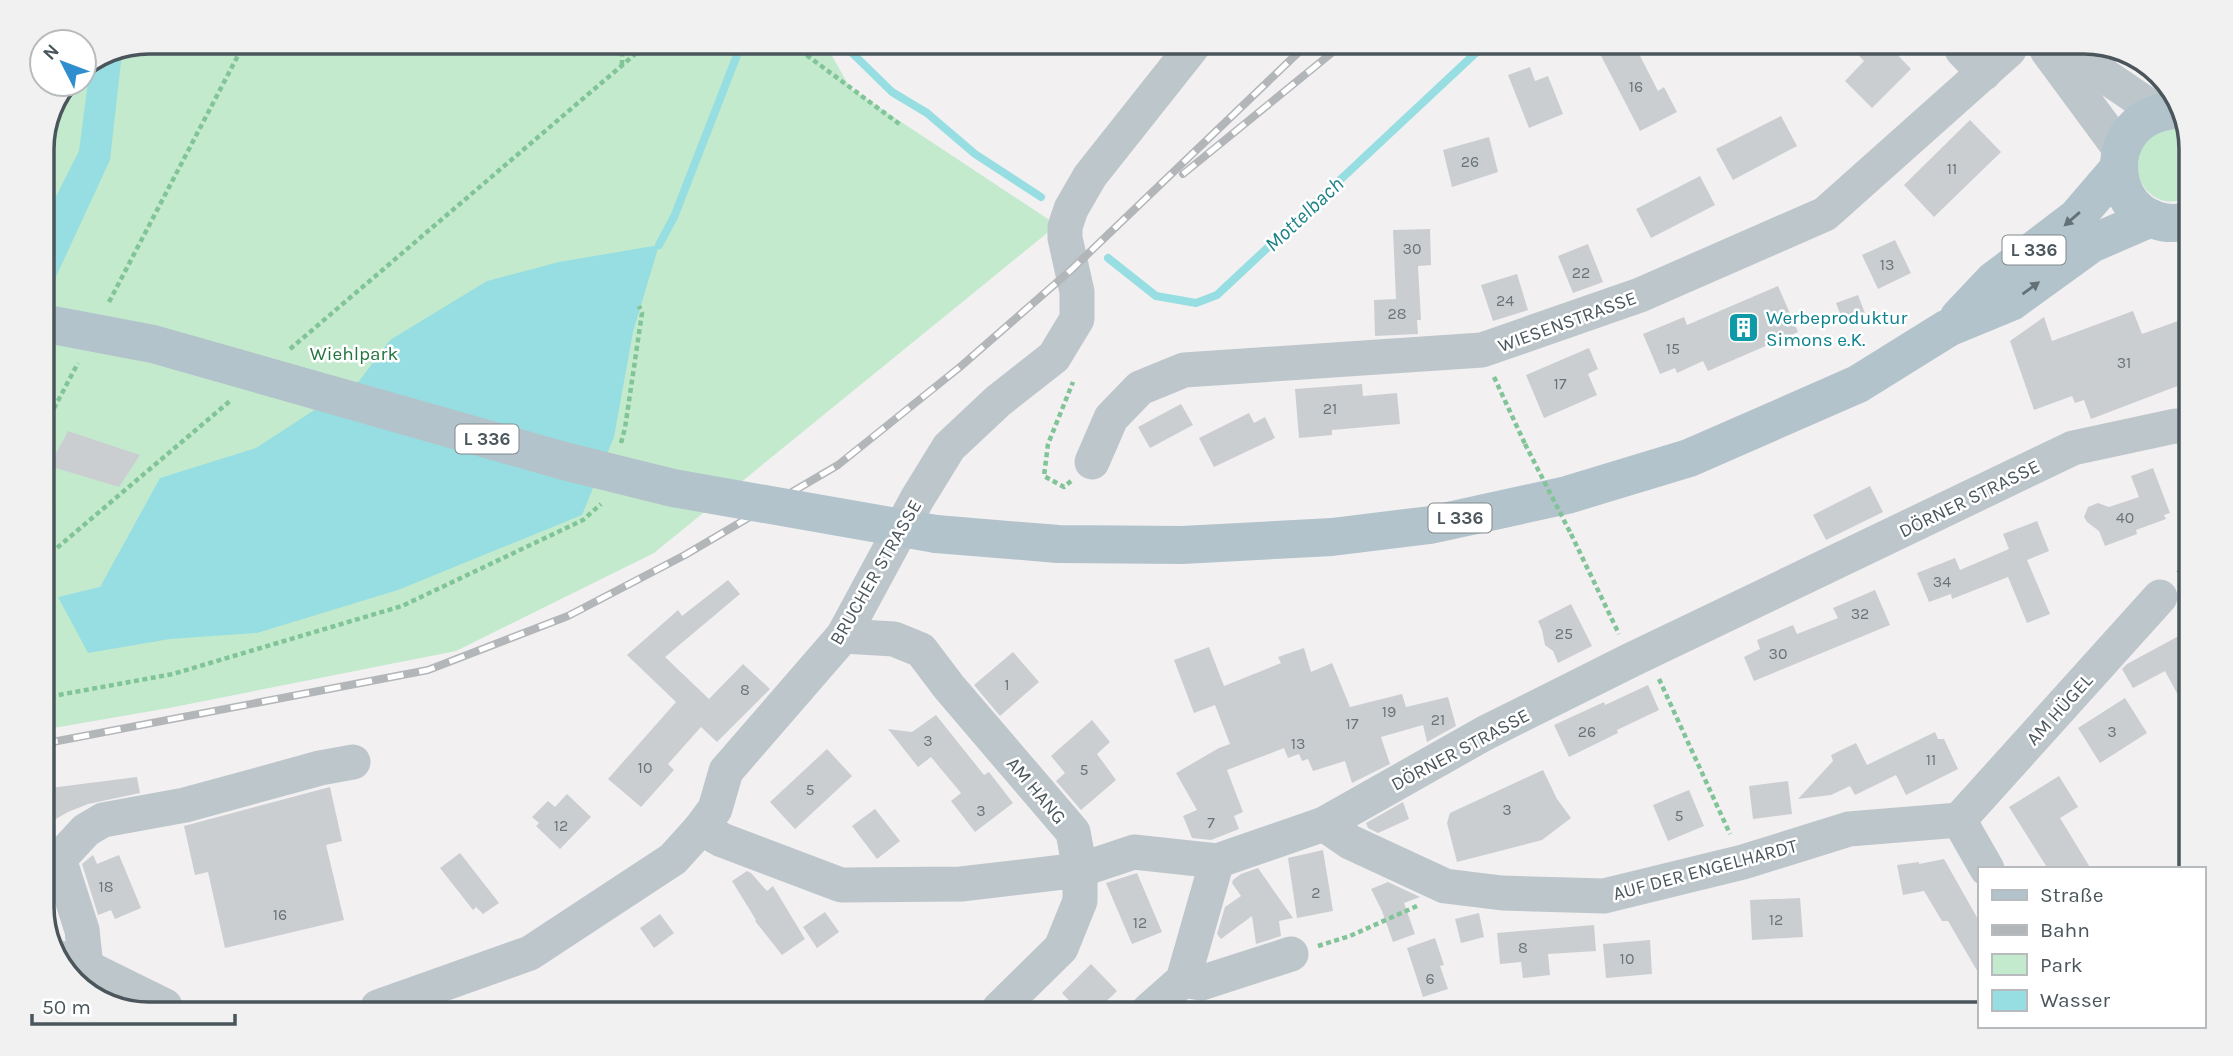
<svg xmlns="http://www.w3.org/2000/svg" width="2233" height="1056" font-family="Karla,sans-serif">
<rect width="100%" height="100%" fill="#f2f0f1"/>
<!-- green -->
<g fill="#c4eacd">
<path d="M149 42 826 45 850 88 1057 225 654 553 456 651 169 708 42 730V142L69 84H84V69Z"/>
<path d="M2171 129 2187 132 2191 142 2190 197C2144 219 2120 156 2150 137 2156 133 2164 131 2171 129Z"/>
</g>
<!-- water -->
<g fill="#97dee2">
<path d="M122 53 110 160 42 307V224L79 151 90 66Z"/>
<path d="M659 245 633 332 614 437 582 515 398 590 257 633 170 639 88 653 58 597 100 587 160 478 256 448 359 381 390 340 487 281 559 262Z"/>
</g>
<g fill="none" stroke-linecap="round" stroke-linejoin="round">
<!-- stream -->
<g stroke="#97dee2" stroke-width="8">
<path d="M844 45 892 92 927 113 975 154 1041 197"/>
<path d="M659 245 674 217 739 50"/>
<path d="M1108 258 1156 296 1196 303 1217 295 1481 48"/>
</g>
</g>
<!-- building -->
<g fill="#cbced1">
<path d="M1597 48H1636L1658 91 1664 87 1677 112 1640 131Z"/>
<path d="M1853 49H1892L1911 69 1872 108 1845 81 1864 61Z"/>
<path d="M1530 67 1535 81 1548 76 1563 114 1529 128 1508 75Z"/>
<path d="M1781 116 1797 146 1733 180 1716 149Z"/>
<path d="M1970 120 2001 152 1934 217 1904 185Z"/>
<path d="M1489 137 1498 172 1452 187 1443 150Z"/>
<path d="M1700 176 1715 205 1651 238 1636 209Z"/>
<path d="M1430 229 1431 265 1418 266 1421 320H1417L1418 334 1375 336 1374 300 1396 299 1393 230Z"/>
<path d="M1895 240 1911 273 1878 289 1862 255Z"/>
<path d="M1588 244 1603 282 1573 293 1558 256Z"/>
<path d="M1517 274 1528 310 1493 321 1481 285Z"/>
<path d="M1778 286 1798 332 1708 371 1703 361 1677 373 1675 368 1660 374 1643 334 1684 317 1687 325Z"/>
<path d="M1858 295 1866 316 1844 324 1836 303Z"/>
<path d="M2133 311 2142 334 2189 317 2188 382 2091 419 2084 400 2075 403 2072 396 2034 410 2010 341 2044 317 2052 341Z"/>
<path d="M1589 348 1598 369 1588 374 1597 395 1544 418 1526 375Z"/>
<path d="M1362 384 1363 396 1397 393 1400 424 1332 430V435L1299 438 1295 389Z"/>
<path d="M1181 404 1193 425 1150 448 1138 427Z"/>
<path d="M1249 413 1254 423 1265 417 1275 438 1214 467 1199 438Z"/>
<path d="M68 431 140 455 119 487 49 466Z"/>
<path d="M2153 468 2170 513 2164 515 2166 519 2136 530 2137 534 2105 546 2099 531 2087 522 2084 517 2088 507 2098 503 2109 507 2139 497 2131 476Z"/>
<path d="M1870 486 1883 512 1826 540 1813 515Z"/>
<path d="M2037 521 2049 551 2027 560 2050 614 2027 623 2008 577 1952 599 1951 594 1929 602 1917 573 1955 558 1960 570 2009 549 2003 534Z"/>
<path d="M728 580 740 594 665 657 709 699 743 664 770 689 717 742 701 727 668 764 674 770 641 807 608 779 676 702 627 655 678 610 682 616Z"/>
<path d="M1875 590 1890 625 1754 681 1744 657 1760 649 1757 640 1793 625 1797 634 1838 618 1833 608Z"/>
<path d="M1571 604 1592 646 1558 663 1553 651 1545 645 1542 630 1538 621Z"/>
<path d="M2186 632 2185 708 2165 671 2133 688 2122 669 2127 664Z"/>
<path d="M1209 647 1224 686 1281 663 1278 657 1304 648 1311 672 1332 663 1350 707 1402 694 1406 707 1448 697 1456 726 1427 742 1423 725 1381 737 1390 764 1352 783 1345 761 1313 771 1308 759 1302 761 1299 754 1288 758 1284 748 1227 770 1243 812 1234 816 1239 829 1211 840 1192 838 1183 816 1197 810 1176 773 1219 748 1230 744 1215 705 1194 713 1174 660Z"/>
<path d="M1013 652 1039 682 1000 716 974 685Z"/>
<path d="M1648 685 1659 710 1617 730 1618 733 1569 757 1554 725 1604 702 1605 705Z"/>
<path d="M2125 698 2147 733 2100 763 2078 728Z"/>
<path d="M936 715 984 775 989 772 1013 803 975 832 951 801 961 793 931 757 918 767 888 729 912 732Z"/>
<path d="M1092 720 1110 742 1097 754 1116 780 1081 810 1056 781 1065 773 1051 756Z"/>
<path d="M1935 732 1938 739H1944L1958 769 1906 795 1896 775 1855 795 1850 786 1831 795 1798 799 1833 761 1831 755 1856 743 1867 765Z"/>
<path d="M827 749 852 776 795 829 770 802Z"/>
<path d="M1543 770 1557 799 1571 818 1542 840 1457 862 1447 823 1450 813Z"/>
<path d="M2059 776 2078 807 2060 818 2091 869H2048L2009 807Z"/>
<path d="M137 777 140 793 88 804 68 812 42 827V789Z"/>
<path d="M1788 781 1792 814 1753 819 1749 786Z"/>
<path d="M330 787 342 841 326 845 344 920 225 948 208 872 195 875 184 826Z"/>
<path d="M1689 790 1704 826 1668 841 1653 805Z"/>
<path d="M567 794 591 817 560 849 536 826 539 823 532 817 548 801 555 807Z"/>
<path d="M1403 802 1409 819 1378 833 1368 828 1366 823Z"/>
<path d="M875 809 900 841 877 859 852 826Z"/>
<path d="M1323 850 1333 911 1297 918 1288 858Z"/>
<path d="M460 853 499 903 483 914 476 907 473 910 440 868Z"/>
<path d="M93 855 97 864 119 855 141 908 115 919 111 910 98 915 82 864Z"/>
<path d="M1944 859 1979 921V974L1948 921H1942L1924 891 1903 895 1897 865 1919 862V864Z"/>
<path d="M1258 868 1293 918 1279 921 1281 936 1256 944 1252 916 1221 939 1217 934 1225 907 1241 896 1232 883 1233 880 1241 874Z"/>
<path d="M747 871 751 873 767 891 773 886 805 939 782 955 755 921 756 920 732 881Z"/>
<path d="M1137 873 1162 932 1132 944 1106 883Z"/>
<path d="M1388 882 1420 897 1404 903 1415 934 1393 942 1382 911 1371 889Z"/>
<path d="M1800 898 1803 937 1752 940 1750 900Z"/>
<path d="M825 912 839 932 817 948 803 927Z"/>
<path d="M1479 913 1484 937 1461 943 1455 919Z"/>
<path d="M660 914 674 933 654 948 640 928Z"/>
<path d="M1594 925 1596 951 1548 954 1550 975 1523 978 1521 962 1500 964 1497 933Z"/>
<path d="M1435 938 1444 965 1440 966 1448 989 1423 997 1407 948Z"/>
<path d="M1650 940 1652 974 1606 978 1603 944Z"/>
<path d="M1091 964 1117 991 1097 1010H1078L1062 993Z"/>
</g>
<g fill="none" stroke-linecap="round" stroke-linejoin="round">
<!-- path -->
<g stroke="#80c498" stroke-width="4.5" stroke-dasharray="5 3.5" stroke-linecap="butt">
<path d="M793 45 902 126"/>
<path d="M622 65V44"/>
<path d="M109 302 245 42"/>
<path d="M290 349 647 44"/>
<path d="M1494 377 1525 444"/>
<path d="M42 431 78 363"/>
<path d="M621 443 625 428 642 313 639 306"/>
<path d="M1071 481 1064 487 1044 476 1048 444 1073 382"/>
<path d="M1571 534 1619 634"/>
<path d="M42 553H51L230 401"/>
<path d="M2178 573 2187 563"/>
<path d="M1659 679 1730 834"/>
<path d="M42 698 173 674 402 606 583 520 601 504"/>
<path d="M1318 946 1350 936 1417 906"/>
</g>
<!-- minor -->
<g stroke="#bdc6cb" stroke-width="35">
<path d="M1962 50 1984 73"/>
<path d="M2047 50 2120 149"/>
<path d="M2077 50 2105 76 2158 112"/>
<path d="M1092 462 1111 418 1140 388 1184 370 1482 350 1640 295 1825 214 2009 50"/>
<path d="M843 636 894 639 921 650 949 687 1073 832 1080 870V901L1061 948 999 1009"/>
<path d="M1959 820 2160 597"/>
<path d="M1324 824 1350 842 1445 886 1502 893 1604 896 1743 862 1849 829 1959 820 1987 869"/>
<path d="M701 828 722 840 841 885 961 884 1080 870 1134 852 1217 861 1324 824 1485 733 1631 660 2073 448 2175 426 2188 427"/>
<path d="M59 859 86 830 103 820 185 805 320 768 353 762"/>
<path d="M42 860 59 859 82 930 86 967"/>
<path d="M57 957 86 967 165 1006"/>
<path d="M1183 980 1201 983 1291 954"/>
<path d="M378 1007 530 953 673 859 701 828 715 809 726 771 843 636 917 499 949 447 998 401 1054 357 1077 319V292L1065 238V227L1071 209 1090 176 1193 46"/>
<path d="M1149 1010 1183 980 1217 861"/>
</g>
<!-- major -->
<g stroke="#b3c3cb" stroke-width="38">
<path d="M2180 110C2089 112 2106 240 2190 221"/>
<path d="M1959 317 1993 281 2076 218 2118 169"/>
<path d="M936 534 1058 544 1182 545 1332 537 1430 525 1567 495 1689 458 1858 384 1948 328 2011 302 2091 244 2151 218"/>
</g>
<defs>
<g id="rail">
<path d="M1183 174 1339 47"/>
<path d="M42 744 428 670 568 616 685 555 838 465 960 367 1071 270 1304 47"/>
</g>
</defs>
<!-- rail casing -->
<use href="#rail" stroke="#b3b6b9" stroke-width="8"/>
<!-- rail -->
<use href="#rail" stroke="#fff" stroke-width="5" stroke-dasharray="16" stroke-linecap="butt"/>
<!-- path-bridge -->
<path stroke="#80c498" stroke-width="4.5" stroke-dasharray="5 3.5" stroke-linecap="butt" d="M1525 444 1571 534"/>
<!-- major-bridge -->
<path stroke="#b3c3cb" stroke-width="38" d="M42 323 153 344 564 461 673 488 936 534"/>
</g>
<!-- one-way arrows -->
<defs><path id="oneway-solid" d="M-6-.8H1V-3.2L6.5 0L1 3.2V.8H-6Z" transform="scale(1.75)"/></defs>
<g fill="#647177">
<use href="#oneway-solid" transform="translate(2072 219) rotate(139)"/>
<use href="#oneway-solid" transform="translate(2031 288) rotate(-36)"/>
</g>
<!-- icons -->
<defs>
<symbol id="building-square" viewBox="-11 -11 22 22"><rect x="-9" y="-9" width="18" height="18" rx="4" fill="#0f9aa8" stroke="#fff"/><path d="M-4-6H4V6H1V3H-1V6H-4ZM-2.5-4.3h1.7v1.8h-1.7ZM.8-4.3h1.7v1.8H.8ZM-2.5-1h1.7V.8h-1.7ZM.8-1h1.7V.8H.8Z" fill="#fff"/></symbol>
</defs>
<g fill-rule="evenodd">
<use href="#building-square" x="1726" y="310" width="35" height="35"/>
</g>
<g text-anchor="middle" stroke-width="5" stroke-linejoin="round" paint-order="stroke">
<!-- number labels -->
<g font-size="16" fill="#6a7478">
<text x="1636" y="92">16</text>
<text x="1470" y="167">26</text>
<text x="1952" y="174">11</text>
<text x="1412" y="254">30</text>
<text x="1887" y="270">13</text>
<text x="1581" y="278">22</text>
<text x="1505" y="306">24</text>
<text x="1397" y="319">28</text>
<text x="1673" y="354">15</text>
<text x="2124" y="368">31</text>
<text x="1560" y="389">17</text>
<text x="1330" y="414">21</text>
<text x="2125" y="523">40</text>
<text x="1942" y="587">34</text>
<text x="1860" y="619">32</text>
<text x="1564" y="639">25</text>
<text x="1778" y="659">30</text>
<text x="1007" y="690">1</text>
<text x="745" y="695">8</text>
<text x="1389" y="717">19</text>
<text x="1438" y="725">21</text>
<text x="1352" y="729">17</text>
<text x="1587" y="737">26</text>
<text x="2112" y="737">3</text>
<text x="928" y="746">3</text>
<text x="1298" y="749">13</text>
<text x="1931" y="765">11</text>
<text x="645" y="773">10</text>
<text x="1084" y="775">5</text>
<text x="810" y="795">5</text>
<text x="1507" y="815">3</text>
<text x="981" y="816">3</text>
<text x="1679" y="821">5</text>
<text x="1211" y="828">7</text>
<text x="561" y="831">12</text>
<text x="106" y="892">18</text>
<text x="1316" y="898">2</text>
<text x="280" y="920">16</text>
<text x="1776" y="925">12</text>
<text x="1140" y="928">12</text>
<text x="1523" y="953">8</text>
<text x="1627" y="964">10</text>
<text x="1430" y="984">6</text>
</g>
<!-- shield labels -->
<g fill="#fff" stroke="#80898c" stroke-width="2">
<rect x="2002.5" y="235.5" width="63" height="29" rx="5"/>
<rect x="455.5" y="424.5" width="63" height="29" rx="5"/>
<rect x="1428.5" y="503.5" width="63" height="29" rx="5"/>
</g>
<g font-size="18" font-weight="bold" fill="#4a565b">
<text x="2034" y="256">L 336</text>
<text x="487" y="445">L 336</text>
<text x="1460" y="524">L 336</text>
</g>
<!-- culture labels -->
<g font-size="19" fill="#0d838f" stroke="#fff" text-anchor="start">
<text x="1766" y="324">Werbeproduktur<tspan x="1766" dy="22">Simons e.K.</tspan></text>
</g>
<!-- street labels -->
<g font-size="19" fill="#4a565b" stroke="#fff">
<text transform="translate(1567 321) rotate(-20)" y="7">WIESENSTRASSE</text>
<text transform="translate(1969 498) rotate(-26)" y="7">DÖRNER STRASSE</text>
<text transform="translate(875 572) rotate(-60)" y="7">BRUCHER STRASSE</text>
<text transform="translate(2059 709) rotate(-48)" y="7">AM HÜGEL</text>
<text transform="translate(1460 749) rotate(-28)" y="7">DÖRNER STRASSE</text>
<text transform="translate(1037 790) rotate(50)" y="7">AM HANG</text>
<text transform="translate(1705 869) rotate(-15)" y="7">AUF DER ENGELHARDT</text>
</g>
<!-- park labels -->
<g font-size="19" fill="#23753e" stroke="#fff">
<text x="354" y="360">Wiehlpark</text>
</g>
<!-- water labels -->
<g font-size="21" font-style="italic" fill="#1c8186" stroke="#fff">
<text transform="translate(1304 214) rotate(-43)" y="7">Mottelbach</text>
</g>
</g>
<!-- crop -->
<path d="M0 0H2233V1056H0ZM149 54H2084A95 95 0 0 1 2179 149V907A95 95 0 0 1 2084 1002H149A95 95 0 0 1 54 907V149A95 95 0 0 1 149 54Z" fill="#f1f1f2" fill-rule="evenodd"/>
<path fill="none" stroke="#4a565b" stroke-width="3.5" d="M149 54H2084A95 95 0 0 1 2179 149V907A95 95 0 0 1 2084 1002H149A95 95 0 0 1 54 907V149A95 95 0 0 1 149 54Z"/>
<!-- legend -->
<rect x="1978" y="867" width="228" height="161" fill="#ffffff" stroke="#b7bbbd" stroke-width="2"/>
<rect x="1992" y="890" width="35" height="10" fill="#b3c3cb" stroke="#b7bbbd" stroke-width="2"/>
<text x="2040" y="902" font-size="21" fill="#4a565b">Straße</text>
<rect x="1992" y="925" width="35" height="10" fill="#b3b6b9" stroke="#b7bbbd" stroke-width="2"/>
<text x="2040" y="937" font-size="21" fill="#4a565b">Bahn</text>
<rect x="1992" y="954" width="35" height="21" fill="#c4eacd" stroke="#b7bbbd" stroke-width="2"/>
<text x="2040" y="972" font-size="21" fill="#4a565b">Park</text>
<rect x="1992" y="990" width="35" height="21" fill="#97dee2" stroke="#b7bbbd" stroke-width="2"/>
<text x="2040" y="1007" font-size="21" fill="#4a565b">Wasser</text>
<!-- north arrow -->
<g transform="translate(63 63) rotate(312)"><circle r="33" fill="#ffffff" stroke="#b7bbbd" stroke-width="2"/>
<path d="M0-5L12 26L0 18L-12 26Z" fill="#2f8ecd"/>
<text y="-10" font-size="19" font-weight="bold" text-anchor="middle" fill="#4a565b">N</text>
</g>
<!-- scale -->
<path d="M32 1014v10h203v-10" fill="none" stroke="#4a565b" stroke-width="3.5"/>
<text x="42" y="1014" font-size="21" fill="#4a565b" stroke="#ffffff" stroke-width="5" paint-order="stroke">50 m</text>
</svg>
